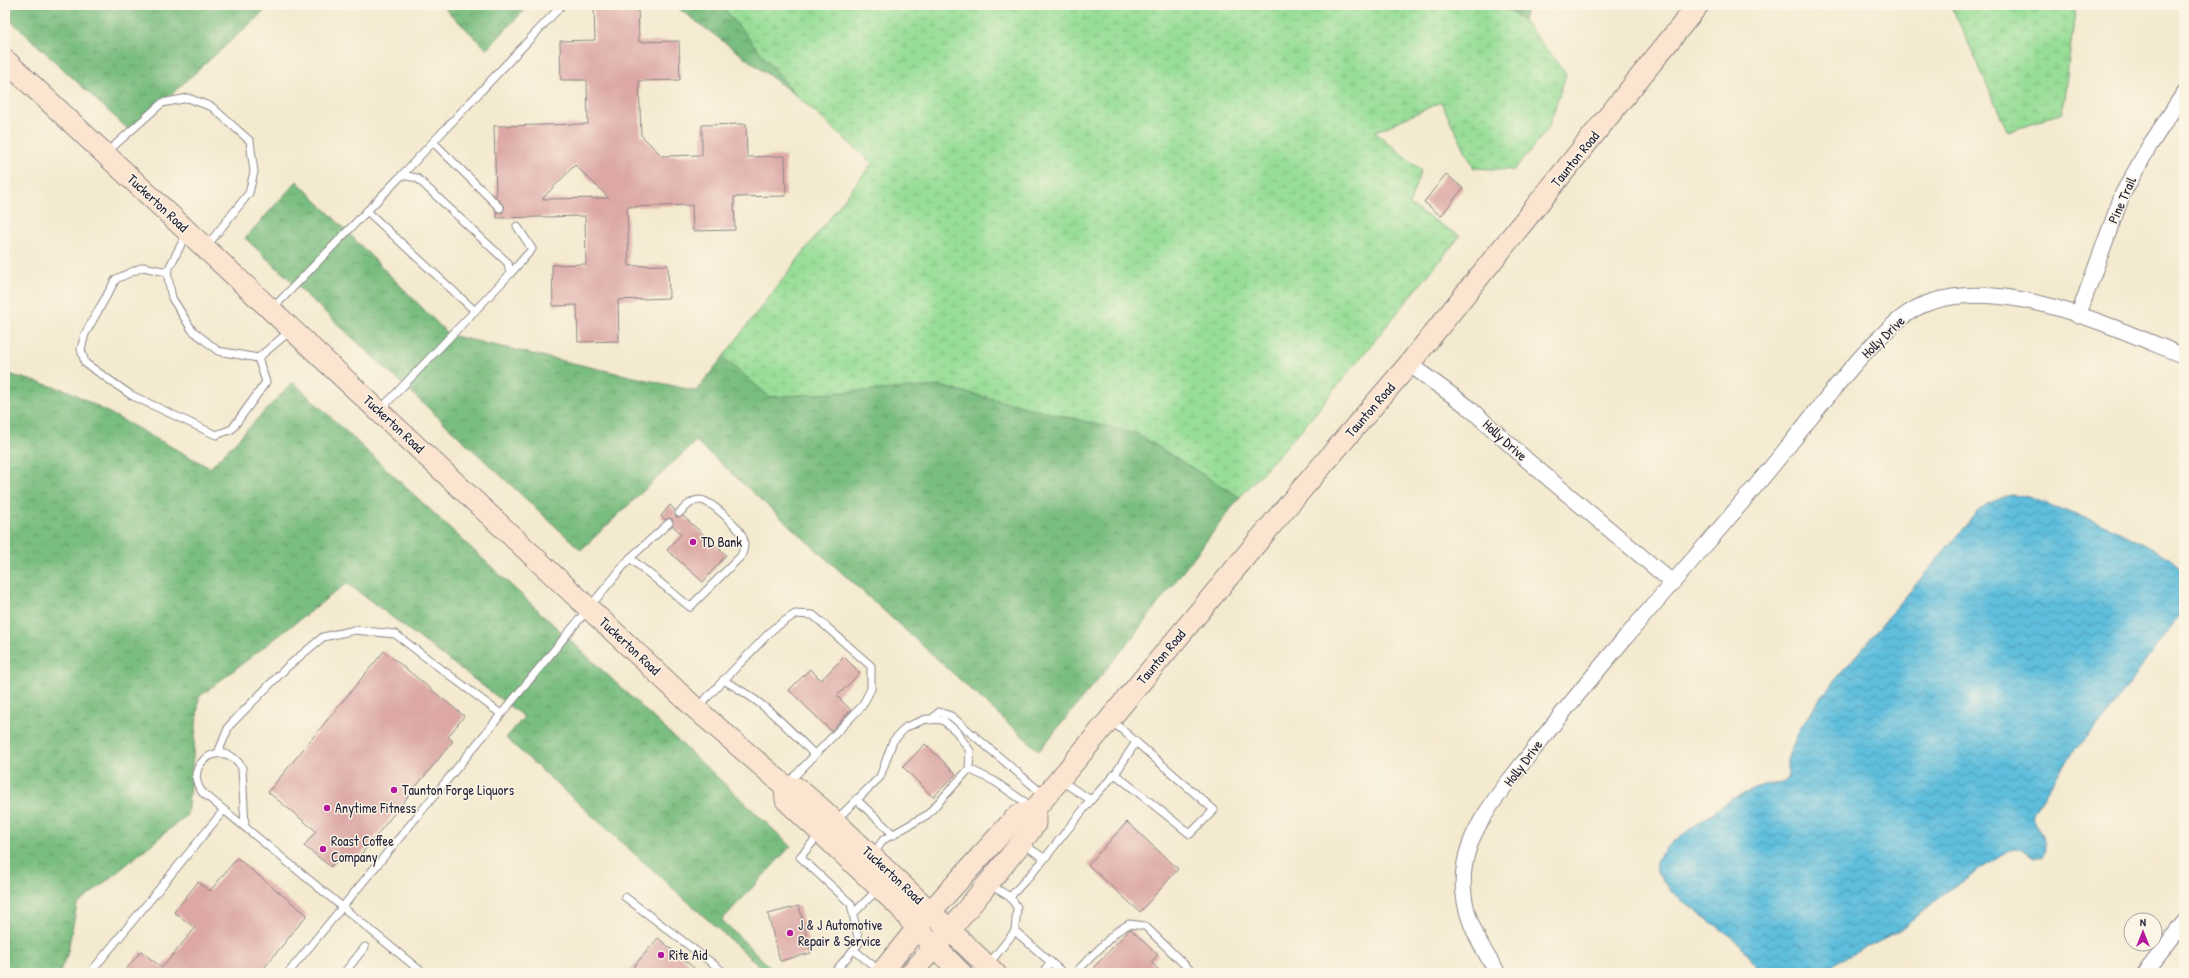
<svg xmlns="http://www.w3.org/2000/svg" width="2189" height="978" font-family="'Patrick Hand',sans-serif">
<defs>
<pattern id="forest-crowns" width="20" height="18" patternUnits="userSpaceOnUse"><rect width="20" height="18" fill="#7abd80"/><path d="M2 6a3 3 0 1 1 6 0M12 15a3 3 0 1 1 6 0" fill="none" stroke="#64996a"/></pattern>
<pattern id="wetland-marsh" width="20" height="14" patternUnits="userSpaceOnUse"><rect width="20" height="14" fill="#98de97"/><path d="M1 5h8M5 5V1M11 12h8M15 12V8" fill="none" stroke="#83be83"/></pattern>
<pattern id="water-waves" width="16" height="10" patternUnits="userSpaceOnUse"><rect width="16" height="10" fill="#5ebedc"/><path d="M0 5q4-4 8 0t8 0" fill="none" stroke="#4d9ab4"/></pattern>
</defs>
<rect width="100%" height="100%" fill="#fcf5e5"/>
<filter id="ink" filterUnits="userSpaceOnUse"><feTurbulence type="fractalNoise" baseFrequency=".025" numOctaves="2"/><feDisplacementMap in="SourceGraphic" scale="8" xChannelSelector="R" yChannelSelector="G"/><feConvolveMatrix kernelMatrix="1 2 1 2 8 2 1 2 1" color-interpolation-filters="sRGB"/></filter>
<filter id="wash" filterUnits="userSpaceOnUse"><feTurbulence type="fractalNoise" baseFrequency=".012" numOctaves="4" result="noise"/><feDisplacementMap in="SourceGraphic" scale="16" xChannelSelector="R" yChannelSelector="G"/><feGaussianBlur stdDeviation="0.9" result="paint"/><feColorMatrix in="noise" values="0 0 0 0 0 0 0 0 0 0 0 0 0 0 0 0 0 1.4 0 .05"/><feComposite in="paint" operator="in"/></filter>
<g filter="url(#wash)">
<rect width="100%" height="100%" fill="#f4ead0"/>
<!-- forest -->
<g fill="url(#forest-crowns)" stroke="#4e705e">
<path d="M5 5H271L130 131 5 15Z"/>
<path d="M441 5H529L487 49Z"/>
<path d="M674 5H721L797 96Z"/>
<path d="M1500 5H1529L1523 20Z"/>
<path d="M297 181 449 335 696 391 723 357 770 397 940 386 1137 434 1240 497 1131 639 1039 751 696 441 581 550 245 238Z"/>
<path d="M5 373 69 391 210 468 293 382 791 846 722 920 776 973H767L506 738 524 717 347 583 199 697 187 815 77 905 67 955 59 973H5Z"/>
</g>
<!-- wetland -->
<g fill="url(#wetland-marsh)" stroke="#5d8069">
<path d="M721 5H1500L1523 20 1566 74 1548 129 1514 170 1474 168 1441 102 1375 132 1421 170 1409 205 1460 236 1308 422 1240 497 1137 434 940 386 770 397 723 357 872 163 797 96Z"/>
<path d="M1951 5H2076L2062 113 2008 132Z"/>
</g>
<!-- water -->
<path fill="url(#water-waves)" stroke="#40708c" d="M2011 495 2025 496 2102 524 2128 536 2170 558 2184 570V608L2103 720 2074 751 2033 812C2033 827 2052 843 2042 857H2034L2021 848 2010 850 1948 890 1902 929 1815 973H1763C1753 963 1746 950 1735 940 1716 922 1652 890 1656 859L1673 842 1730 800 1763 785 1782 783 1788 779V757L1800 728 1821 697 1976 513 1988 503Z"/>
<g id="blocks">
<!-- building -->
<g fill="#dca7a4" fill-rule="evenodd">
<path d="M638 6 639 42 679 41 680 80 639 81 641 135 662 156 702 155V125L746 124 747 157 785 156 786 196 734 197 735 230 693 231 692 205 627 207 629 266 668 265 669 298 618 300 619 341 578 342 577 305 553 306 552 265 586 264 585 216 497 218 496 211 502 213 505 207 496 197 494 126 588 124 587 80H561L560 41 595 40 594 8ZM575 165 609 198 542 199Z"/>
<path d="M1446 174 1463 188 1441 216 1424 202Z"/>
<path d="M670 505 675 510 676 517 683 516 726 555 703 582 667 550 681 534 673 526 672 519 668 518 665 520 661 516Z"/>
<path d="M384 651 464 716 448 737 453 741 354 863 342 853 331 867 304 846 316 831 268 792Z"/>
<path d="M844 657 860 673 837 696 851 710 831 731 789 690 810 669 821 680Z"/>
<path d="M925 744 956 774 933 797 903 767Z"/>
<path d="M1127 822 1178 869 1140 912 1088 865Z"/>
<path d="M237 858 307 915 260 973H123L141 951 162 968 195 928 174 912 198 882 210 891Z"/>
<path d="M799 906 811 953 780 961 768 914Z"/>
<path d="M1130 929 1158 955 1151 962 1162 973H1101L1094 967Z"/>
<path d="M658 938 700 973H628Z"/>
</g>
</g>
</g>
<g filter="url(#ink)">
<use href="#blocks" fill-opacity="0" stroke="#8b8686" stroke-width="1"/>
<g fill="none" stroke-linecap="round" stroke-linejoin="round">
<defs>
<g id="lane">
<path d="M433 142 562 5"/>
<path d="M106 153 162 103 188 98 212 107 250 141 254 172 249 193 206 247"/>
<path d="M402 175 433 142 500 208"/>
<path d="M367 211 475 311"/>
<path d="M187 233 167 272 172 298 192 330 218 351 258 358 290 331"/>
<path d="M167 272 143 267 116 279 85 334 81 349 85 363 131 395 216 435 232 429 266 382 258 358"/>
<path d="M510 274 532 249 517 226"/>
<path d="M272 309 402 175 417 178 508 263 510 274 380 410"/>
<path d="M630 558 669 523"/>
<path d="M723 680C763 701 783 723 814 754"/>
<path d="M698 707 773 629 795 614 813 615 871 666V689L862 706 788 783"/>
<path d="M931 720 939 712 951 716 1044 795"/>
<path d="M218 753 229 726 287 667 323 637 355 630 395 634 501 714"/>
<path d="M969 769 994 781 1032 807"/>
<path d="M1115 774 1136 742"/>
<path d="M1061 781 1091 800 1115 774 1190 834 1214 810 1112 721"/>
<path d="M856 799 894 835"/>
<path d="M836 820 880 777 893 741 906 727 926 719 943 720 956 731 970 751 969 769 927 815 883 840 873 855"/>
<path d="M245 827 242 768C225 736 181 763 202 792L423 973"/>
<path d="M820 834 800 857 851 904 859 943 834 973"/>
<path d="M1023 844 1044 858"/>
<path d="M989 884 1010 897"/>
<path d="M625 897 725 973"/>
<path d="M854 913 878 889"/>
<path d="M1015 931 1063 973"/>
<path d="M854 950 880 971"/>
<path d="M988 965 1015 931 1017 907 1010 897 1041 863 1091 800"/>
<path d="M90 973 224 810"/>
<path d="M288 973 630 558 690 607 741 556C744 550 745 544 743 538 740 528 710 499 699 500 691 500 685 508 679 513"/>
<path d="M344 973 365 947"/>
<path d="M1042 973 1051 962"/>
<path d="M1075 973 1116 932 1129 924 1145 926 1193 973"/>
</g>
<g id="street">
<path d="M2078 316 2123 193 2150 145 2184 93"/>
<path d="M1409 364 1467 406 1528 461 1672 582"/>
<path d="M1498 973C1472 934 1453 895 1469 847 1479 815 1513 776 1534 749 1592 675 1653 605 1715 534 1740 505 1766 474 1790 444 1818 409 1845 372 1876 341 1892 325 1910 308 1931 302 2008 277 2112 327 2184 356"/>
<path d="M2145 973 2184 922"/>
</g>
<g id="secondary">
<path d="M5 60 696 709 785 786 797 788 824 811 995 973"/>
<path d="M785 786 786 800 900 907 917 929 961 973"/>
<path d="M881 973 931 911 1017 816 1035 809 1284 510 1409 364 1698 5"/>
<path d="M911 973 951 929 1021 843 1035 824V809"/>
</g>
</defs>
<!-- lane casing -->
<use href="#lane" stroke="#8b8686" stroke-width="9"/>
<!-- street casing -->
<use href="#street" stroke="#8b8686" stroke-width="17"/>
<!-- secondary casing -->
<use href="#secondary" stroke="#8b8686" stroke-width="23"/>
<!-- lane -->
<use href="#lane" stroke="#fff" stroke-width="7"/>
<!-- street -->
<use href="#street" stroke="#fff" stroke-width="15"/>
<!-- secondary -->
<use href="#secondary" stroke="#fce5d0" stroke-width="21"/>
</g>
</g>
<!-- markers -->
<g fill="#b5179e" stroke="#fcf5e5" stroke-width="1.5">
<circle cx="693" cy="542" r="4"/>
<circle cx="394" cy="790" r="4"/>
<circle cx="327" cy="808" r="4"/>
<circle cx="323" cy="849" r="4"/>
<circle cx="790" cy="933" r="4"/>
<circle cx="661" cy="955" r="4"/>
</g>
<g text-anchor="middle" stroke-width="3" stroke-linejoin="round" paint-order="stroke">
<!-- street labels -->
<g font-size="14" fill="#22223b" stroke="#fcf5e5">
<text transform="translate(1575 159) rotate(-51)" y="5">Taunton Road</text>
<text transform="translate(2122 200) rotate(-66)" y="5">Pine Trail</text>
<text transform="translate(158 203) rotate(43)" y="5">Tuckerton Road</text>
<text transform="translate(1883 337) rotate(-44)" y="5">Holly Drive</text>
<text transform="translate(1370 410) rotate(-49)" y="5">Taunton Road</text>
<text transform="translate(394 424) rotate(43)" y="5">Tuckerton Road</text>
<text transform="translate(1505 440) rotate(42)" y="5">Holly Drive</text>
<text transform="translate(630 646) rotate(43)" y="5">Tuckerton Road</text>
<text transform="translate(1161 657) rotate(-50)" y="5">Taunton Road</text>
<text transform="translate(1523 763) rotate(-53)" y="5">Holly Drive</text>
<text transform="translate(893 875) rotate(43)" y="5">Tuckerton Road</text>
</g>
<!-- poi labels -->
<g font-size="14" fill="#22223b" stroke="#fcf5e5" text-anchor="start">
<text x="701" y="547">TD Bank</text>
<text x="402" y="795">Taunton Forge Liquors</text>
<text x="335" y="813">Anytime Fitness</text>
<text x="331" y="846">Roast Coffee<tspan x="331" dy="16">Company</tspan></text>
<text x="798" y="930">J &amp; J Automotive<tspan x="798" dy="16">Repair &amp; Service</tspan></text>
<text x="669" y="960">Rite Aid</text>
</g>
</g>
<!-- margin -->
<rect width="2189" height="978" fill="none" stroke="#fcf5e5" stroke-width="20"/>
<!-- north arrow -->
<g transform="translate(2143 932)"><circle r="19" fill="#fcf5e5" stroke="#a5a1a1"/>
<path d="M0-3L7 15L0 10L-7 15Z" fill="#b5179e"/>
<text y="-6" font-size="11" font-weight="bold" text-anchor="middle" fill="#22223b">N</text>
</g>
</svg>
